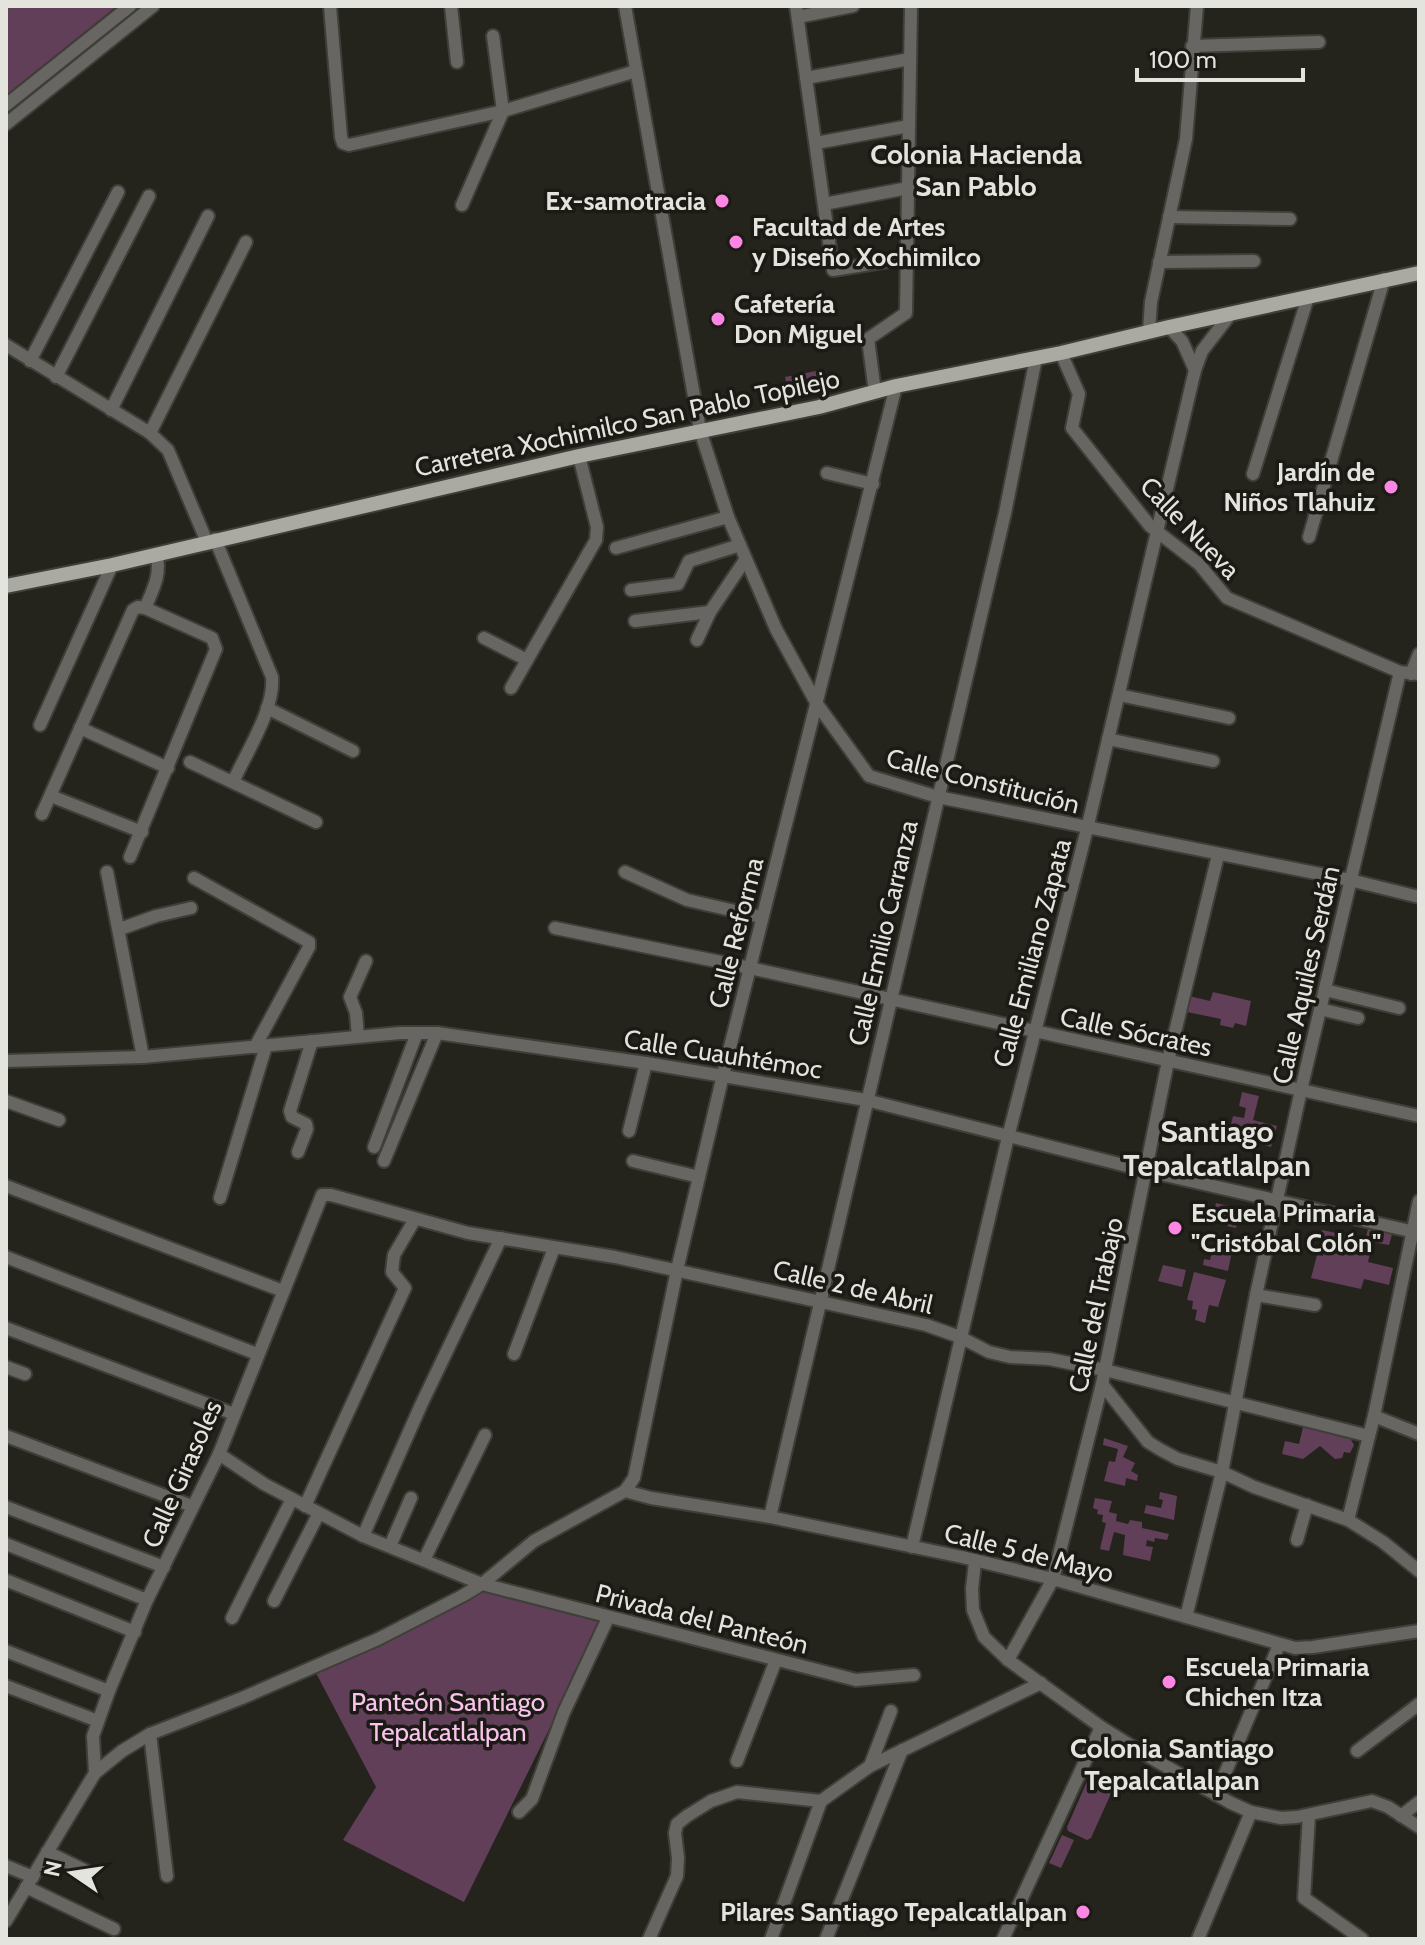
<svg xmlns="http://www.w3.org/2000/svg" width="1425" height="1945" font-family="Cabin,sans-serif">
<rect width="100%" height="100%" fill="#24241d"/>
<!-- green -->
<g fill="#613f59">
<path d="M6 6H117L6 95Z"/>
<path d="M816 371 819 385 788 391 785 377Z"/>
<path d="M1213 992 1251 1001 1246 1026 1235 1023 1233 1028 1220 1025 1221 1019 1187 1012 1189 996 1210 1001Z"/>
<path d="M1242 1092 1259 1096 1253 1120 1277 1126 1271 1147 1228 1136 1233 1116 1244 1118 1246 1108 1239 1106Z"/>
<path d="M1216 1203 1233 1207V1210L1240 1212 1236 1228 1227 1226 1228 1219 1213 1215Z"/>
<path d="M1369 1226 1393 1231 1389 1245 1372 1242 1368 1262 1393 1268 1389 1285 1364 1279 1361 1289 1311 1278 1317 1255 1323 1256 1326 1243 1320 1241 1322 1230 1365 1239Z"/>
<path d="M1215 1240 1219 1241 1218 1249 1232 1251 1228 1271 1203 1265 1204 1259 1210 1260Z"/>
<path d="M1163 1265 1186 1270 1182 1287 1158 1281Z"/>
<path d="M1194 1272 1226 1280 1218 1307 1209 1305 1205 1323 1195 1320 1197 1310 1192 1309 1193 1301 1187 1300Z"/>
<path d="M1304 1423 1349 1436 1354 1445 1350 1453 1344 1452 1342 1458 1335 1459 1320 1446 1303 1459 1282 1454 1285 1441 1299 1444Z"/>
<path d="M1104 1438 1128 1446 1123 1457 1135 1463 1131 1471 1138 1475 1137 1481 1126 1478 1125 1486 1104 1481 1109 1461 1115 1462 1118 1449 1103 1445Z"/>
<path d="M1160 1492 1177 1496 1174 1520 1144 1513 1146 1505 1161 1508 1163 1500 1159 1499Z"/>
<path d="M1095 1498 1112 1501 1109 1512 1117 1514 1116 1521 1128 1524 1130 1520 1142 1522V1528L1169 1534 1167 1540 1155 1538 1154 1542 1147 1540 1146 1546 1153 1547 1150 1561 1123 1555 1125 1535 1114 1532 1109 1551 1100 1549 1106 1523 1102 1522 1103 1515 1097 1514 1098 1510 1093 1508Z"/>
<path d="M488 1588 602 1622 464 1902 343 1840 376 1787 316 1673Z"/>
<path d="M1093 1776 1110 1783 1113 1789 1091 1838 1087 1840 1068 1831 1067 1827 1088 1779Z"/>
<path d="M1062 1835 1074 1840 1061 1868 1049 1863Z"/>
</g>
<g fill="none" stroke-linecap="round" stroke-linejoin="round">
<defs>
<g id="minor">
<path d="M330 6 341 137 343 143 349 145 503 111 636 71"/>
<path d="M451 6 457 62"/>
<path d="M625 6 700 430 728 517 776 629 817 704 869 776 938 797 1350 880 1419 897"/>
<path d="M796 6 833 270 907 258"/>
<path d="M798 17 853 6"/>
<path d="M1192 46 1319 42"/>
<path d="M806 78 910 59"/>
<path d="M6 105 130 6"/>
<path d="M6 124 153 6"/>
<path d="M816 143 909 126"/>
<path d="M824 204 908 188"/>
<path d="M462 205 503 111 493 36"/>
<path d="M1169 217 1290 219"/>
<path d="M1159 262 1254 261"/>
<path d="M1169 327 1182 341 1195 370"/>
<path d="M1149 331 1151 302 1186 139 1197 6"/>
<path d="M6 345 150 433 168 450 207 542"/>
<path d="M1061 353 1079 394 1072 428 1150 526 1199 564 1227 598 1400 672 1419 674"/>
<path d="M30 361 118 192"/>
<path d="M56 377 149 196"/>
<path d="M875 392 868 339 906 313 911 6"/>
<path d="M111 410 208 216"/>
<path d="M150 433 246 242"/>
<path d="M827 473 873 484"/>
<path d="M1253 474 1308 297"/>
<path d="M1309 537 1384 279"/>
<path d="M215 539 272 677C275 709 246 753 233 782"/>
<path d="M616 548 728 517"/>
<path d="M631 590 678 584 689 561 740 545"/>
<path d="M145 608C153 590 162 573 156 554"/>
<path d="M635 621 710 612"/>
<path d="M484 638 527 660"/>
<path d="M697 640 710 612 745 560"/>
<path d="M1411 674 1419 654"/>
<path d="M511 688 596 540 597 527 579 456"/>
<path d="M1119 695 1229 718"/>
<path d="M267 708 353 751"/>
<path d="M40 725 112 565"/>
<path d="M80 728 168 768"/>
<path d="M1108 739 1213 761"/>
<path d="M190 762 316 822"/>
<path d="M51 796 142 832"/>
<path d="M42 814 133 610 138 607 145 608 212 638 216 649 130 857"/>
<path d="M107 872 143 1057"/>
<path d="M625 872 687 900 761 917"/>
<path d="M194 878 309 942V947L255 1047"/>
<path d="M555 928 750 968 1419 1116"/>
<path d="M120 929 156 916 191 908"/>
<path d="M1325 990 1399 1008"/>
<path d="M1320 1009 1358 1018"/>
<path d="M358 1037 356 1013 350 997 366 961"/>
<path d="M6 1061 143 1057 400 1033H437L646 1063 866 1100 1147 1171 1419 1233"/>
<path d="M6 1101 59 1120"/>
<path d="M629 1131 646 1063"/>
<path d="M374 1147 417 1033"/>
<path d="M298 1152 307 1129 306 1124 292 1117 290 1111 312 1041"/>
<path d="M384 1161 437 1033"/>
<path d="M633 1161 699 1177"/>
<path d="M6 1186 283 1291"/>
<path d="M220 1198 266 1046"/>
<path d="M6 1257 257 1354"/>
<path d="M1256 1295 1315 1305"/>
<path d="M6 1328 234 1414"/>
<path d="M514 1354 554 1248"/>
<path d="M6 1367 25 1374"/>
<path d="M1102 1384 1148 1442 1161 1450 1178 1459 1222 1472 1254 1487 1348 1520 1383 1542 1419 1571"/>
<path d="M1374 1416 1419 1434"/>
<path d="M6 1436 192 1506"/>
<path d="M219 1454 264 1484 363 1536 482 1584 856 1680 914 1675"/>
<path d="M625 1491 634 1478 677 1270 723 1075 896 386"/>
<path d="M625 1491 651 1498 770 1517 962 1557 1053 1579 1295 1648 1313 1647 1419 1631"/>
<path d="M305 1506 405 1288 392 1272 394 1255 415 1219"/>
<path d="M6 1507 164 1567"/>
<path d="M770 1517 1005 513 1036 358"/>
<path d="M1348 1520 1374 1416 1419 1201"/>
<path d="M363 1536 421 1405 501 1238"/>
<path d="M1297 1540 1307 1505"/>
<path d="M6 1544 147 1600"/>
<path d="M390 1546 411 1498"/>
<path d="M912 1547 1008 1137 1087 829 1195 370 1202 351 1229 316"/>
<path d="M424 1560 485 1435"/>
<path d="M975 1562 972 1589 973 1610 984 1637 1008 1660 1101 1727 1146 1755 1231 1803 1251 1812 1281 1818 1297 1817 1372 1801 1388 1807 1419 1827"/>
<path d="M8 1581 135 1632"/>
<path d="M274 1601 319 1513"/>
<path d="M1186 1617 1222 1472 1256 1295 1301 1090 1400 672"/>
<path d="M232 1618 292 1499"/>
<path d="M6 1651 109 1691"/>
<path d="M1008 1660 1053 1579 1102 1384 1168 1061 1218 855"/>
<path d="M6 1686 98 1721"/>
<path d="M150 1734 167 1876"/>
<path d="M1357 1751 1419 1704"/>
<path d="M737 1761 776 1660"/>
<path d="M870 1766 891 1711"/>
<path d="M95 1773 93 1736 109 1691 147 1600 219 1454 322 1195H331L468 1233 615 1257 926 1325 960 1337 989 1352 1010 1357 1049 1359 1105 1370 1369 1436"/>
<path d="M1216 1795 1279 1645"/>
<path d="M519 1812 532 1799 564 1712 608 1618"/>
<path d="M1309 1815 1304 1898 1362 1939"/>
<path d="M1401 1816 1419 1802"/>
<path d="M47 1852 86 1871"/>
<path d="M6 1866 33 1877"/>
<path d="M26 1887 114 1929"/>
<path d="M6 1921 95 1773 122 1751 150 1734 242 1698 378 1639 462 1596 482 1584 534 1541 625 1491"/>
<path d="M649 1939 677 1876 678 1858 675 1833 677 1824 687 1816 711 1801 737 1792 821 1801 870 1766 1041 1683"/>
<path d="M771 1939 821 1801"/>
<path d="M826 1939 902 1750"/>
<path d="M1003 1939 1101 1727"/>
<path d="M1198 1939 1251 1812"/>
</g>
<path id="major" d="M6 586 112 565 579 456 819 407 896 386 1061 353 1169 327 1419 273"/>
</defs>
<!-- minor casing -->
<use href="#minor" stroke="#3f3f38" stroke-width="16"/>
<!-- major casing -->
<use href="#major" stroke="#3f3f38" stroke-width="18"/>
<!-- minor -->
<use href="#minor" stroke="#676663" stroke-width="12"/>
<!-- major -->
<use href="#major" stroke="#aaaaa3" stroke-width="14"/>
</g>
<!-- markers -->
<g fill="#fc86e4" stroke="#1b1a14" stroke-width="3">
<circle cx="722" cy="201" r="8"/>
<circle cx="736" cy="242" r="8"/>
<circle cx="718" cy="319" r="8"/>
<circle cx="1391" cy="487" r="8"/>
<circle cx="1175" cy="1228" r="8"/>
<circle cx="1169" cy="1682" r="8"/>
<circle cx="1083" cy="1912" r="8"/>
</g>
<g text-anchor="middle" stroke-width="7" stroke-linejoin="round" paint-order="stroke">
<!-- poi labels -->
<g font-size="26" font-weight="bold" fill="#e4e4df" stroke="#1b1a14" text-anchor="start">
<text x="706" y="210" text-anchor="end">Ex-samotracia</text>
<text x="752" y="236">Facultad de Artes<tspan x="752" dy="30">y Diseño Xochimilco</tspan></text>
<text x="734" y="313">Cafetería<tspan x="734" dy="30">Don Miguel</tspan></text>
<text x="1375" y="481" text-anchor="end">Jardín de<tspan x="1375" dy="30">Niños Tlahuiz</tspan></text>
<text x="1191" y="1222">Escuela Primaria<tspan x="1191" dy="30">"Cristóbal Colón"</tspan></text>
<text x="1185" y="1676">Escuela Primaria<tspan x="1185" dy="30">Chichen Itza</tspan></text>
<text x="1067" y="1921" text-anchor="end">Pilares Santiago Tepalcatlalpan</text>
</g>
<!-- street labels -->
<g font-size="26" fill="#e4e4df" stroke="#1b1a14">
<text transform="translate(627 423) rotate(-12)" y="9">Carretera Xochimilco San Pablo Topilejo</text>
<text transform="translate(1190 528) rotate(46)" y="9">Calle Nueva</text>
<text transform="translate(983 781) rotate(14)" y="9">Calle Constitución</text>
<text transform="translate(736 933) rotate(-76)" y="9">Calle Reforma</text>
<text transform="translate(883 933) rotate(-77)" y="9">Calle Emilio Carranza</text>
<text transform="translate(1032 953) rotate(-75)" y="9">Calle Emiliano Zapata</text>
<text transform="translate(1306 975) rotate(-77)" y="9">Calle Aquiles Serdán</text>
<text transform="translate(1136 1032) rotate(12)" y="9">Calle Sócrates</text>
<text transform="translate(723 1054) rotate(9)" y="9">Calle Cuauhtémoc</text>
<text transform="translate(853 1287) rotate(13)" y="9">Calle 2 de Abril</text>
<text transform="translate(1096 1305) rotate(-78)" y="9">Calle del Trabajo</text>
<text transform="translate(182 1474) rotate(-66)" y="9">Calle Girasoles</text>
<text transform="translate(1029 1553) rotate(14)" y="9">Calle 5 de Mayo</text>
<text transform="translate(702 1619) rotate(14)" y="9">Privada del Panteón</text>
</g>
<!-- park labels -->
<g font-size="26" fill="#f9c3ec" stroke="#1b1a14">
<text x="448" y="1711">Panteón Santiago<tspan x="448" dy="30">Tepalcatlalpan</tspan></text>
</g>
<!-- neighbourhood labels -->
<g font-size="28" font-weight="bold" fill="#e4e4df" stroke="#1b1a14">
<text x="976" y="164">Colonia Hacienda<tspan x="976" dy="32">San Pablo</tspan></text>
<text x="1172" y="1758">Colonia Santiago<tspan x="1172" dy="32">Tepalcatlalpan</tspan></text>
</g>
<!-- quarter labels -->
<g font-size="30" font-weight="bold" fill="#e4e4df" stroke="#1b1a14">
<text x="1217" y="1142">Santiago<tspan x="1217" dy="34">Tepalcatlalpan</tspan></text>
</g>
</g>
<!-- border -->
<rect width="1425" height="1945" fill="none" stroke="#e4e4df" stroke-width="16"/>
<!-- north arrow -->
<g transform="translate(72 1873) rotate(283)" stroke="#1b1a14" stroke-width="6" paint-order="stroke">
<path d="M0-6L14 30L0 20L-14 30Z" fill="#e4e4df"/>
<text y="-12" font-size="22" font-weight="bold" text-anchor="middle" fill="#e4e4df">N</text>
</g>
<!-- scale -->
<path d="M1137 68v12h166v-12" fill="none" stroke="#e4e4df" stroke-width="4"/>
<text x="1149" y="68" font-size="24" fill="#e4e4df" stroke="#1b1a14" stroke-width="6" paint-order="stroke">100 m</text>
</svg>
